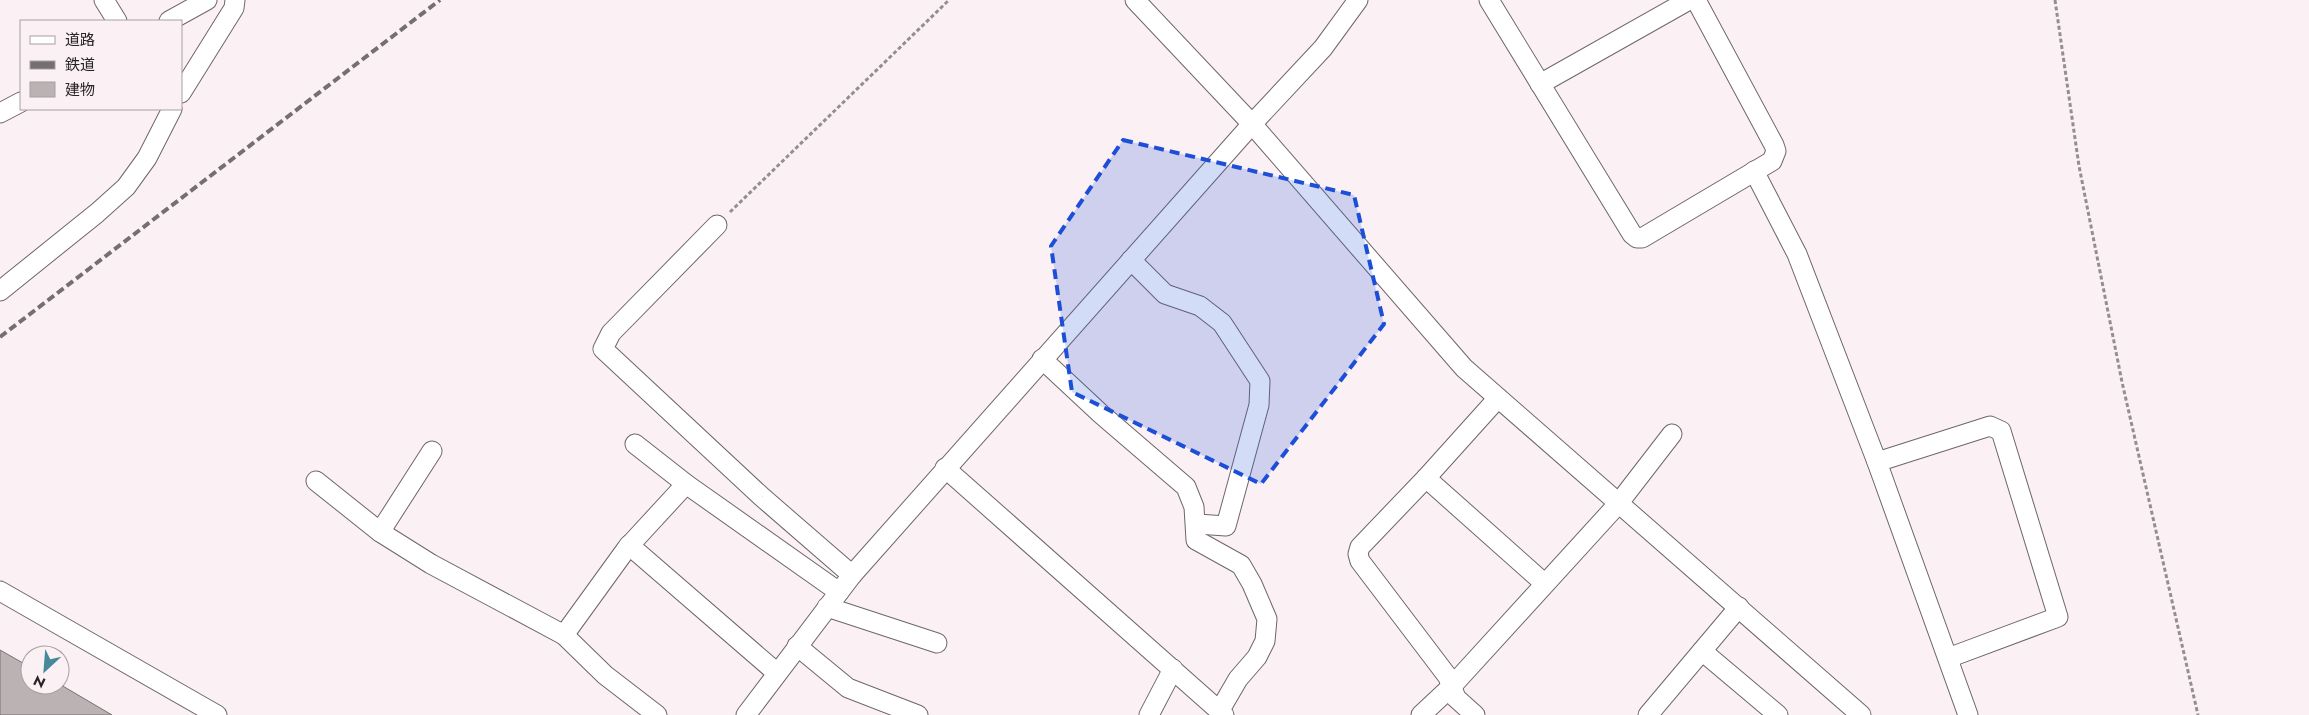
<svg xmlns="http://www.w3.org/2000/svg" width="2309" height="715" font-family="Jost,'Noto Sans JP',sans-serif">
<rect width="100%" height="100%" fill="#fbf1f4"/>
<!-- building -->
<path fill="#bbb2b4" stroke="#797072" d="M0 650 30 667V685H61L112 715H0Z"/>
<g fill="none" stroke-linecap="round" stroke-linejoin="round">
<defs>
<g id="minor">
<path d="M104 0 117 21"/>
<path d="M1135 0 1252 124 1464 368 1861 715"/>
<path d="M1489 0 1632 234 1637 238H1642L1772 161 1776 151 1774 145 1696 0"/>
<path d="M169 21 207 0"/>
<path d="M1540 84 1689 0"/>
<path d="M181 93 234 8 235 0"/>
<path d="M0 113 21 102"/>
<path d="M1754 171 1797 254 1877 462 1968 715"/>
<path d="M717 225 611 333 603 349 762 497 852 575"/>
<path d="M1131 260 1165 294 1200 306 1222 323 1260 381 1259 405 1226 526 1197 524"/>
<path d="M0 291 97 213 126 187 147 158 172 109"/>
<path d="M1042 359 1101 414 1186 487 1194 507 1196 540 1241 565 1252 584 1267 619 1265 641 1257 657 1238 679 1220 710"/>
<path d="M635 444 686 484 839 592"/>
<path d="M1877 462 1990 426 2001 431 2058 617 1948 658"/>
<path d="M945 468 1224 715"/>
<path d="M1426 478 1544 583"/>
<path d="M316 481 380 532 431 564 564 635 605 675 657 715"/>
<path d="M380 532 432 451"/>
<path d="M629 545 777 673"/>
<path d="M0 591 217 715"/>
<path d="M827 607 937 643"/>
<path d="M564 635 627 548 686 484"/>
<path d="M797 646 848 688 918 715"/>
<path d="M1702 651 1778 715"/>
<path d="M746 715 852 575 1252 124 1323 48 1358 0"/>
<path d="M1149 715 1173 669"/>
<path d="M1421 715 1452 686 1618 504 1672 434"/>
<path d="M1475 715 1456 698 1448 677 1360 561 1358 554 1360 547 1426 478 1498 398"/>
<path d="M1648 715 1739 607"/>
</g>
</defs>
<!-- minor casing -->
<use href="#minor" stroke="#6e6668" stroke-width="21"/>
<!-- path -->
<g stroke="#958e90" stroke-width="3" stroke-dasharray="4 2.5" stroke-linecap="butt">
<path d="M2055 0 2079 166 2122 382 2198 715"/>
<path d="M730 212 949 0"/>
</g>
<!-- minor -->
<use href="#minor" stroke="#fff" stroke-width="19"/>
<!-- rail -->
<path stroke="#756f71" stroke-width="4" stroke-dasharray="8 4" stroke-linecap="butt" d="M0 337 440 0"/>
</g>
<!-- marked area -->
<path fill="#1d4ed8" fill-opacity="0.2" stroke="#1d4ed8" stroke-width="4" stroke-dasharray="10 6" stroke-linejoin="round" d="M1123 140 1354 195 1384 324 1261 484 1072 392 1051 246Z"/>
<!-- legend -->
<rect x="20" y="20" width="162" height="90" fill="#fbf1f4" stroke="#a79fa1"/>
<rect x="30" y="36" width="25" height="8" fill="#ffffff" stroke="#a79fa1"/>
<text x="65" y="45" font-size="15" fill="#282425">道路</text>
<rect x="30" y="61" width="25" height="8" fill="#756f71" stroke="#a79fa1"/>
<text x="65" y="70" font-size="15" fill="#282425">鉄道</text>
<rect x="30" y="82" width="25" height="15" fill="#bbb2b4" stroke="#a79fa1"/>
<text x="65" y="95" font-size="15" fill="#282425">建物</text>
<!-- north arrow -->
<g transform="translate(45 670) rotate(206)"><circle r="24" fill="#fbf1f4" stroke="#a79fa1"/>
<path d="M0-4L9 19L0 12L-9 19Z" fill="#47899a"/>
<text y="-8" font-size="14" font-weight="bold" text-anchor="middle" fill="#282425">N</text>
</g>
</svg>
